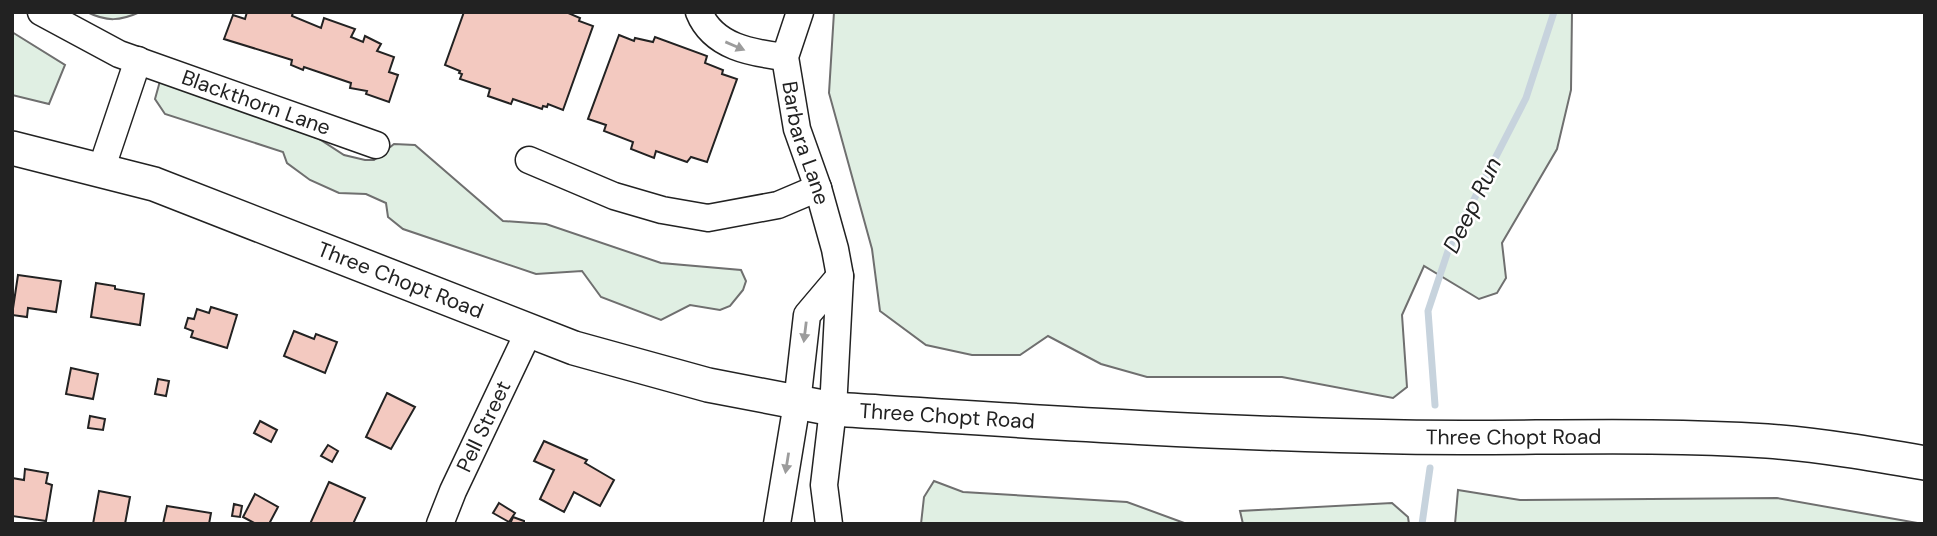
<svg xmlns="http://www.w3.org/2000/svg" width="1937" height="536" font-family="'DM Sans',sans-serif">
<rect width="100%" height="100%" fill="#fff"/>
<!-- green -->
<g fill="#e0efe3" stroke="#6f6f6f" stroke-width="2">
<path d="M87 12H140C120 21 107 22 87 12Z"/>
<path d="M834 12H1572L1571 90 1557 149 1502 243 1506 278 1497 293 1479 299 1424 266 1402 315 1407 387 1393 398 1282 377H1147L1101 364 1048 336 1020 355H972L926 345 880 311 872 249 829 93Z"/>
<path d="M12 32 65 65 49 104 12 95Z"/>
<path d="M160 81 313 135 344 155 365 160H374L394 144 415 145 503 221 546 224 661 263 741 270 746 281 743 290 730 306 720 310 690 305 661 320 601 297 582 271 536 274 403 229 388 217 386 203 366 194 339 193 310 180 287 163 283 152 165 114 155 99Z"/>
<path d="M934 481 963 492 1127 502 1187 524H921L924 497Z"/>
<path d="M1458 490 1520 500 1777 498 1923 524H1455Z"/>
<path d="M1392 503 1408 517 1409 524H1243L1240 511Z"/>
</g>
<g fill="none" stroke-linecap="round" stroke-linejoin="round">
<!-- stream -->
<g stroke="#c7d3dd" stroke-width="7">
<path d="M1435 405 1428 311 1449 248 1526 98 1554 12"/>
<path d="M1422 524 1430 468"/>
</g>
</g>
<!-- building -->
<g fill="#f3c9c0" stroke="#222" stroke-width="2">
<path d="M247 12H293L292 16 321 28 324 18 355 29 351 37 363 42 365 36 381 44 377 51 394 57 389 72 398 75 389 102 366 94 367 91 350 88 351 83 304 67 303 70 291 65 292 60 224 39 233 15 245 19Z"/>
<path d="M464 12H566L580 18 579 21 593 26 563 110 548 104 547 107 543 106 542 109 513 99 511 104 488 96 490 89 460 79 462 74 459 73 460 71 445 65Z"/>
<path d="M619 35 634 41 635 38 653 42 655 37 707 56 705 63 723 70 722 74 737 79 707 162 691 157 687 162 656 151 654 158 631 149 633 142 604 131 606 125 588 119Z"/>
<path d="M18 275 61 281 56 312 28 308 27 317 12 315Z"/>
<path d="M96 283 115 286V289L144 294 140 325 91 317Z"/>
<path d="M211 307 237 315 227 348 191 337 193 331 185 328 188 318 194 319 197 309 209 313Z"/>
<path d="M294 331 314 339 316 334 337 342 325 373 284 356Z"/>
<path d="M71 368 98 374 93 399 66 394Z"/>
<path d="M158 379 169 381 166 396 155 394Z"/>
<path d="M387 393 415 407 391 449 366 437Z"/>
<path d="M90 416 105 419 103 430 88 428Z"/>
<path d="M260 421 277 430 271 442 254 433Z"/>
<path d="M544 441 587 460 585 463 614 480 600 506 574 492 564 512 540 499 554 470 534 461Z"/>
<path d="M328 445 338 451 332 462 321 456Z"/>
<path d="M25 469 48 473 46 483 52 485 46 521 12 516V478L24 480Z"/>
<path d="M329 482 365 498 353 524H310Z"/>
<path d="M99 491 130 497 125 524H93Z"/>
<path d="M255 494 278 507 269 524H256L243 517Z"/>
<path d="M499 503 515 513 509 522 493 513Z"/>
<path d="M234 504 242 506 240 517 232 516Z"/>
<path d="M167 506 211 513 209 524H163Z"/>
<path d="M513 517 524 521V524H510Z"/>
</g>
<g fill="none" stroke-linecap="round" stroke-linejoin="round">
<defs>
<g id="minor">
<path id="s1" d="M41 12 119 54 376 145"/>
<path d="M699 12C713 47 752 53 785 57"/>
<path id="s2" d="M800 12 785 57 797 129 818 188 835 249 840 276 833 409 824 485 829 524"/>
<path d="M529 160 614 196 662 210 708 218 778 205 818 188"/>
<path d="M101 170 138 60"/>
<path id="s3" d="M440 524 453 491 529 331"/>
<path d="M777 524 797 403 807 315 840 276"/>
</g>
<g id="major">
<path id="s4" d="M12 148 154 184 574 348 708 385 833 409C1023 421 1214 434 1404 437 1525 439 1646 433 1767 441 1820 445 1873 454 1925 463"/>
</g>
</defs>
<!-- minor casing -->
<use href="#minor" stroke="#222" stroke-width="29"/>
<!-- major casing -->
<use href="#major" stroke="#222" stroke-width="36"/>
<!-- minor -->
<use href="#minor" stroke="#fff" stroke-width="26"/>
<!-- major -->
<use href="#major" stroke="#fff" stroke-width="33"/>
</g>
<!-- one-way arrows -->
<defs><path id="oneway-solid" d="M-6-.8H1V-3.2L6.5 0L1 3.2V.8H-6Z" transform="scale(1.75)"/></defs>
<g fill="#9c9c9c">
<use href="#oneway-solid" transform="translate(735 46) rotate(23)"/>
<use href="#oneway-solid" transform="translate(805 332) rotate(97)"/>
<use href="#oneway-solid" transform="translate(787 463) rotate(99)"/>
</g>
<g text-anchor="middle" stroke-width="5" stroke-linejoin="round" paint-order="stroke">
<!-- street labels -->
<g font-size="21" fill="#222" stroke="#fff">
<text dy="7" stroke="none"><textPath href="#s1" startOffset="234">Blackthorn Lane</textPath></text>
<text dy="7" stroke="none"><textPath href="#s2" startOffset="136">Barbara Lane</textPath></text>
<text dy="7" stroke="none"><textPath href="#s4" startOffset="411">Three Chopt Road</textPath></text>
<text dy="7" stroke="none"><textPath href="#s4" startOffset="978">Three Chopt Road</textPath></text>
<text dy="7" stroke="none"><textPath href="#s3" startOffset="107">Pell Street</textPath></text>
<text dy="7" stroke="none"><textPath href="#s4" startOffset="1545">Three Chopt Road</textPath></text>
</g>
<!-- water labels -->
<g font-size="23" font-style="italic" fill="#222" stroke="#fff">
<text transform="translate(1472 205) rotate(-64)" y="8">Deep Run</text>
</g>
</g>
<!-- border -->
<rect width="1937" height="536" fill="none" stroke="#222222" stroke-width="28"/>
</svg>
